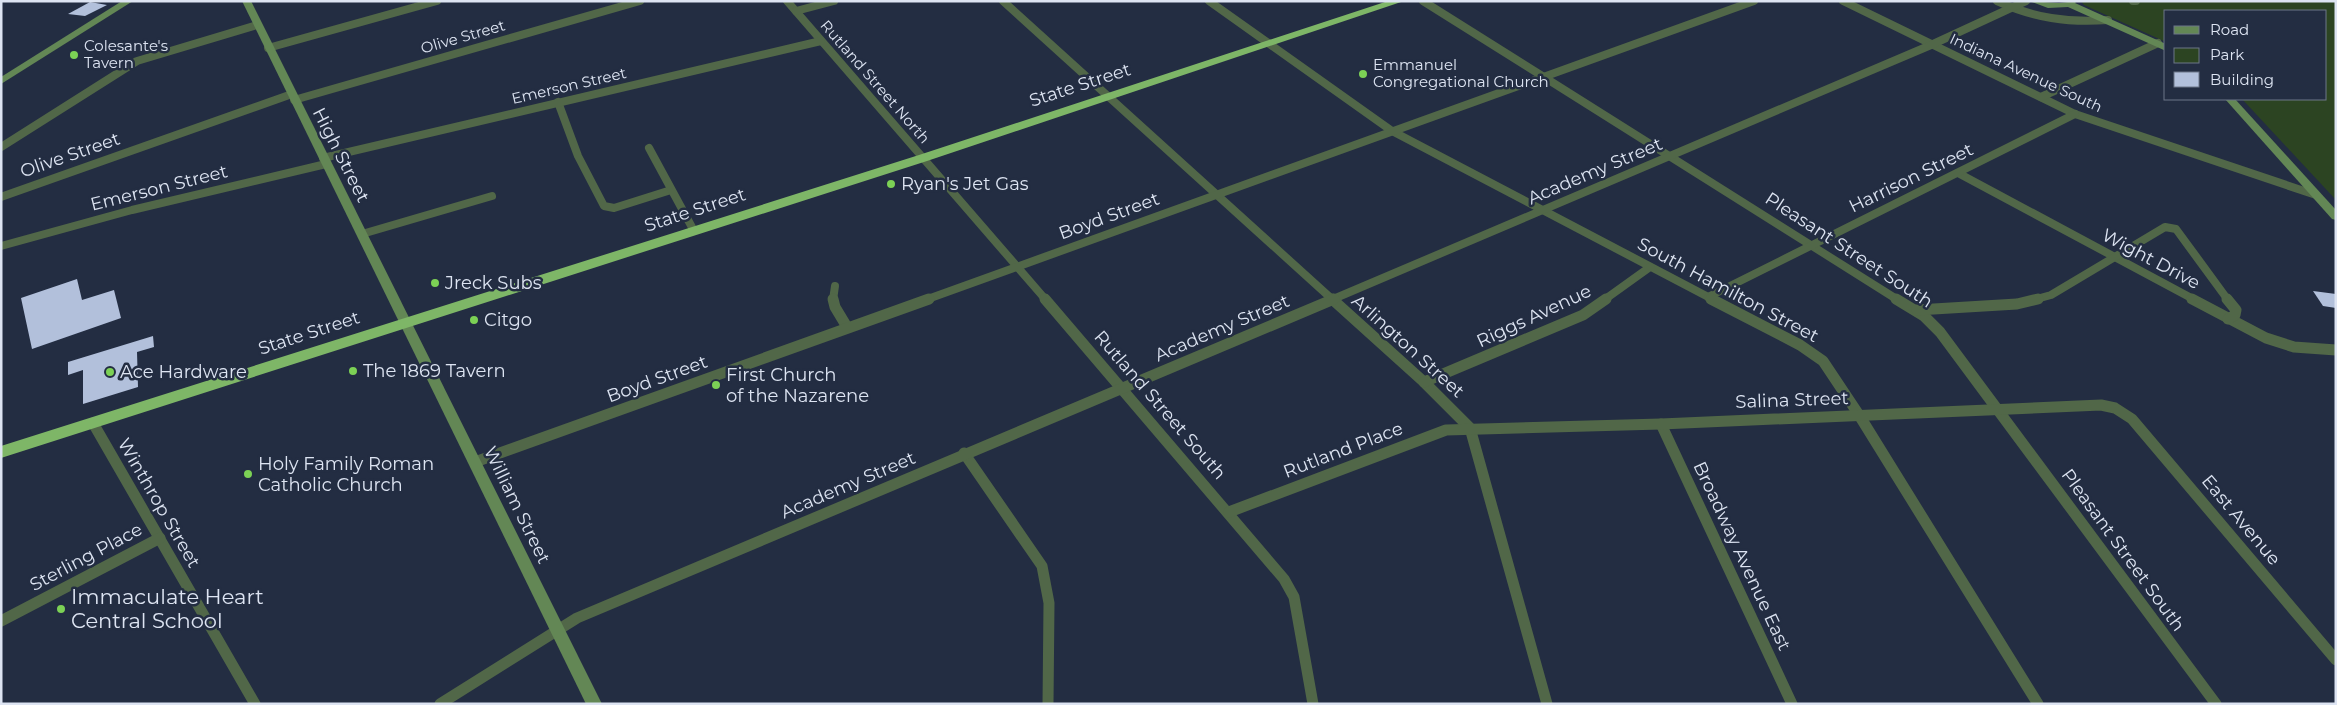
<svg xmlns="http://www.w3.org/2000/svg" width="2337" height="705" font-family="Montserrat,sans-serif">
<rect width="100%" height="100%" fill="#232d42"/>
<!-- green -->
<path fill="#2c4422" d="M2081 1H2336V200L2242 99H2326V11H2166V42L2084 5Z"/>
<!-- building -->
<g fill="#b2c0db">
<path d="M90 2 107 5 85 16 68 14Z"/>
<path d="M77 279 82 300 114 290 121 318 32 349 21 298Z"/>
<path d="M2313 291 2336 294V308L2323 306Z"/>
<path d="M153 336 154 347 137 352 138 387 83 404V370L68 375V362Z"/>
</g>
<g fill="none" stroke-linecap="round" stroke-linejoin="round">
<!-- street-far1 -->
<g stroke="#516748" stroke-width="8">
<path d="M787 1 1046 300"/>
<path d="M1003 1 1333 300"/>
<path d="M1209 1 1392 131 1714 300"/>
<path d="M1423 1 1898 300"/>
<path d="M1843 1 2075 114 2316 195"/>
<path d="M1997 1C2034 18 2068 23 2108 20"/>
<path d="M2133 1H2136"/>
<path d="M796 11 834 1"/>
<path d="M268 48 437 1"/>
<path d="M2041 97 2158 43"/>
<path d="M294 100 640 1"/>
<path d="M558 102 578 156 604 206 614 208 671 190"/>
<path d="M1 147 137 61 257 25"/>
<path d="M649 148 694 231"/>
<path d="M323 158 821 41"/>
<path d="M1958 173 2195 300"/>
<path d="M1 197 292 94"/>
<path d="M362 234 492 196"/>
<path d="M1 246 132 210 326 164"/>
<path d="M1708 297 2075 114"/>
<path d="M833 300 835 286"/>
<path d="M925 300 1754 1"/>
<path d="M1331 300 1931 45 2026 1"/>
<path d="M1604 300 1650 267"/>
<path d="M2033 300 2051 295 2165 227 2176 229 2228 300"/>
</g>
<!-- street -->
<g stroke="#516748" stroke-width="11">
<path d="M833 299 835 307 847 327"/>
<path d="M1045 299 1284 579 1294 597 1313 704"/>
<path d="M1332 299 1424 382 1470 428 1547 704"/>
<path d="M1711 299 1800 345 1823 361 1859 415 2038 704"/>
<path d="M1896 299 1924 316 1940 332 2216 704"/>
<path d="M2192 299 2266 338 2294 347 2336 350"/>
<path d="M2227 299 2236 310 2235 315 2228 319"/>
<path d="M1917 310 2017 304 2038 299"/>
<path d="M1424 382 1583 315 1606 299"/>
<path d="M93 423 255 704"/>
<path d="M1661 424 1792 704"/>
<path d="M964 453 1042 566 1049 603 1048 704"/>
<path d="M475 462 929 299"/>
<path d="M1229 512 1446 430 1661 424 2101 405 2115 408 2132 419 2336 660"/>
<path d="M1 621 160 538"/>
<path d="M440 704 577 618 1334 299"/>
</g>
<!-- secondary -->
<g fill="#638755" fill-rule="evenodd">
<path d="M122 1H133L1 84V77Z"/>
<path d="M242 1H251L602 704H586Z"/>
<path d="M2029 1 2059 3 2077 1 2075 3 2166 44V51L2068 7 2048 8Z"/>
<path d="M2225 99H2235L2336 210V220L2332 219Z"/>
</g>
<!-- highway -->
<path fill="#7eb667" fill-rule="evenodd" d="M1388 1H1404L927 161 1 458V446L919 155Z"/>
</g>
<!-- markers -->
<g fill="#7cd155" stroke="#232d42" stroke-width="2">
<circle cx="74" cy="55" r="5"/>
<circle cx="1363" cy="74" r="5"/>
<circle cx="891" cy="184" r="5"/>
<circle cx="435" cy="283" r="5"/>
<circle cx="474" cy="320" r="5"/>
<circle cx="353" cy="371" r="5"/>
<circle cx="110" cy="372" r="5"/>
<circle cx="716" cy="385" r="5"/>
<circle cx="248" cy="474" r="5"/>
<circle cx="61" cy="609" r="5"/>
</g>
<g text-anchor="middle" stroke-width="5" stroke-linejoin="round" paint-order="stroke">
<!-- far-street labels -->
<g font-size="15" fill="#dde4f2" stroke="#232d42">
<text transform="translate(463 37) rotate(-16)" y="5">Olive Street</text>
<text transform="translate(2026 73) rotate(25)" y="5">Indiana Avenue South</text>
<text transform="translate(875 82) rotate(49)" y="5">Rutland Street North</text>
<text transform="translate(569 86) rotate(-13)" y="5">Emerson Street</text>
</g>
<!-- far-poi labels -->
<g font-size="15" fill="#dde4f2" stroke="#232d42" text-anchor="start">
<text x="84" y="51">Colesante's<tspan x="84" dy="17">Tavern</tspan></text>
<text x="1373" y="70">Emmanuel<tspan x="1373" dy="17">Congregational Church</tspan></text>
</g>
<!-- street labels -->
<g font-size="18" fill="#dde4f2" stroke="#232d42">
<text transform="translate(1080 85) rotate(-18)" y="6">State Street</text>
<text transform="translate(70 155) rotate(-19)" y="6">Olive Street</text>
<text transform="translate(341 155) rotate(63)" y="6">High Street</text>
<text transform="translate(1595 171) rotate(-23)" y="6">Academy Street</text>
<text transform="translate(1911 178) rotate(-26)" y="6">Harrison Street</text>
<text transform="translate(159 188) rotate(-14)" y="6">Emerson Street</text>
<text transform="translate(695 210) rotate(-18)" y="6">State Street</text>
<text transform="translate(1109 216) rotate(-20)" y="6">Boyd Street</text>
<text transform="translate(1849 250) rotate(33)" y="6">Pleasant Street South</text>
<text transform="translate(2151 259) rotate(28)" y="6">Wight Drive</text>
<text transform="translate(1728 290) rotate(28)" y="6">South Hamilton Street</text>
<text transform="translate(1534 316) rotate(-25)" y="6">Riggs Avenue</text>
<text transform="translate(1222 328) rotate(-23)" y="6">Academy Street</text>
<text transform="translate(309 333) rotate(-18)" y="6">State Street</text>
<text transform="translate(1408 346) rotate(42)" y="6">Arlington Street</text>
<text transform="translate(657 379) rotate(-20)" y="6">Boyd Street</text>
<text transform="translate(1792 400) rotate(-2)" y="6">Salina Street</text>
<text transform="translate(1160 405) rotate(49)" y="6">Rutland Street South</text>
<text transform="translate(1343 450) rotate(-21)" y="6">Rutland Place</text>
<text transform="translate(848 485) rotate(-23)" y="6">Academy Street</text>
<text transform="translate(159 503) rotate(60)" y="6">Winthrop Street</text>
<text transform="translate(517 505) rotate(64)" y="6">William Street</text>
<text transform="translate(2241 520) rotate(50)" y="6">East Avenue</text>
<text transform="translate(2123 550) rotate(54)" y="6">Pleasant Street South</text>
<text transform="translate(1742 556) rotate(65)" y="6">Broadway Avenue East</text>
<text transform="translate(86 557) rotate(-28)" y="6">Sterling Place</text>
</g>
<!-- poi labels -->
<g font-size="18" fill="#dde4f2" stroke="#232d42" text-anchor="start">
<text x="901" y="190">Ryan's Jet Gas</text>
<text x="445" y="289">Jreck Subs</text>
<text x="484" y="326">Citgo</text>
<text x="363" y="377">The 1869 Tavern</text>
<text x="120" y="378">Ace Hardware</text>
<text x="726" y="381">First Church<tspan x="726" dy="21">of the Nazarene</tspan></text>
<text x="258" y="470">Holy Family Roman<tspan x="258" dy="21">Catholic Church</tspan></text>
</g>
<!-- near-poi labels -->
<g font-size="21" fill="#dde4f2" stroke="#232d42" text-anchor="start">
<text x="71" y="604">Immaculate Heart<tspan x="71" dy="24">Central School</tspan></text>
</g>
</g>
<!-- border -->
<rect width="2337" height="705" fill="none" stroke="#dde4f2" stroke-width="5"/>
<!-- legend -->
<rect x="2164" y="10" width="162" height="90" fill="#232d42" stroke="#6d7688"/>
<rect x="2174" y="26" width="25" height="8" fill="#638755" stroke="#6d7688"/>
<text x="2210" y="35" font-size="15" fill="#dde4f2">Road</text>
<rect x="2174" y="48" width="25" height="15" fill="#2c4422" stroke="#6d7688"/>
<text x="2210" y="60" font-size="15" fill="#dde4f2">Park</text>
<rect x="2174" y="72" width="25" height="15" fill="#b2c0db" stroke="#6d7688"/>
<text x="2210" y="85" font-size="15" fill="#dde4f2">Building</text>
</svg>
